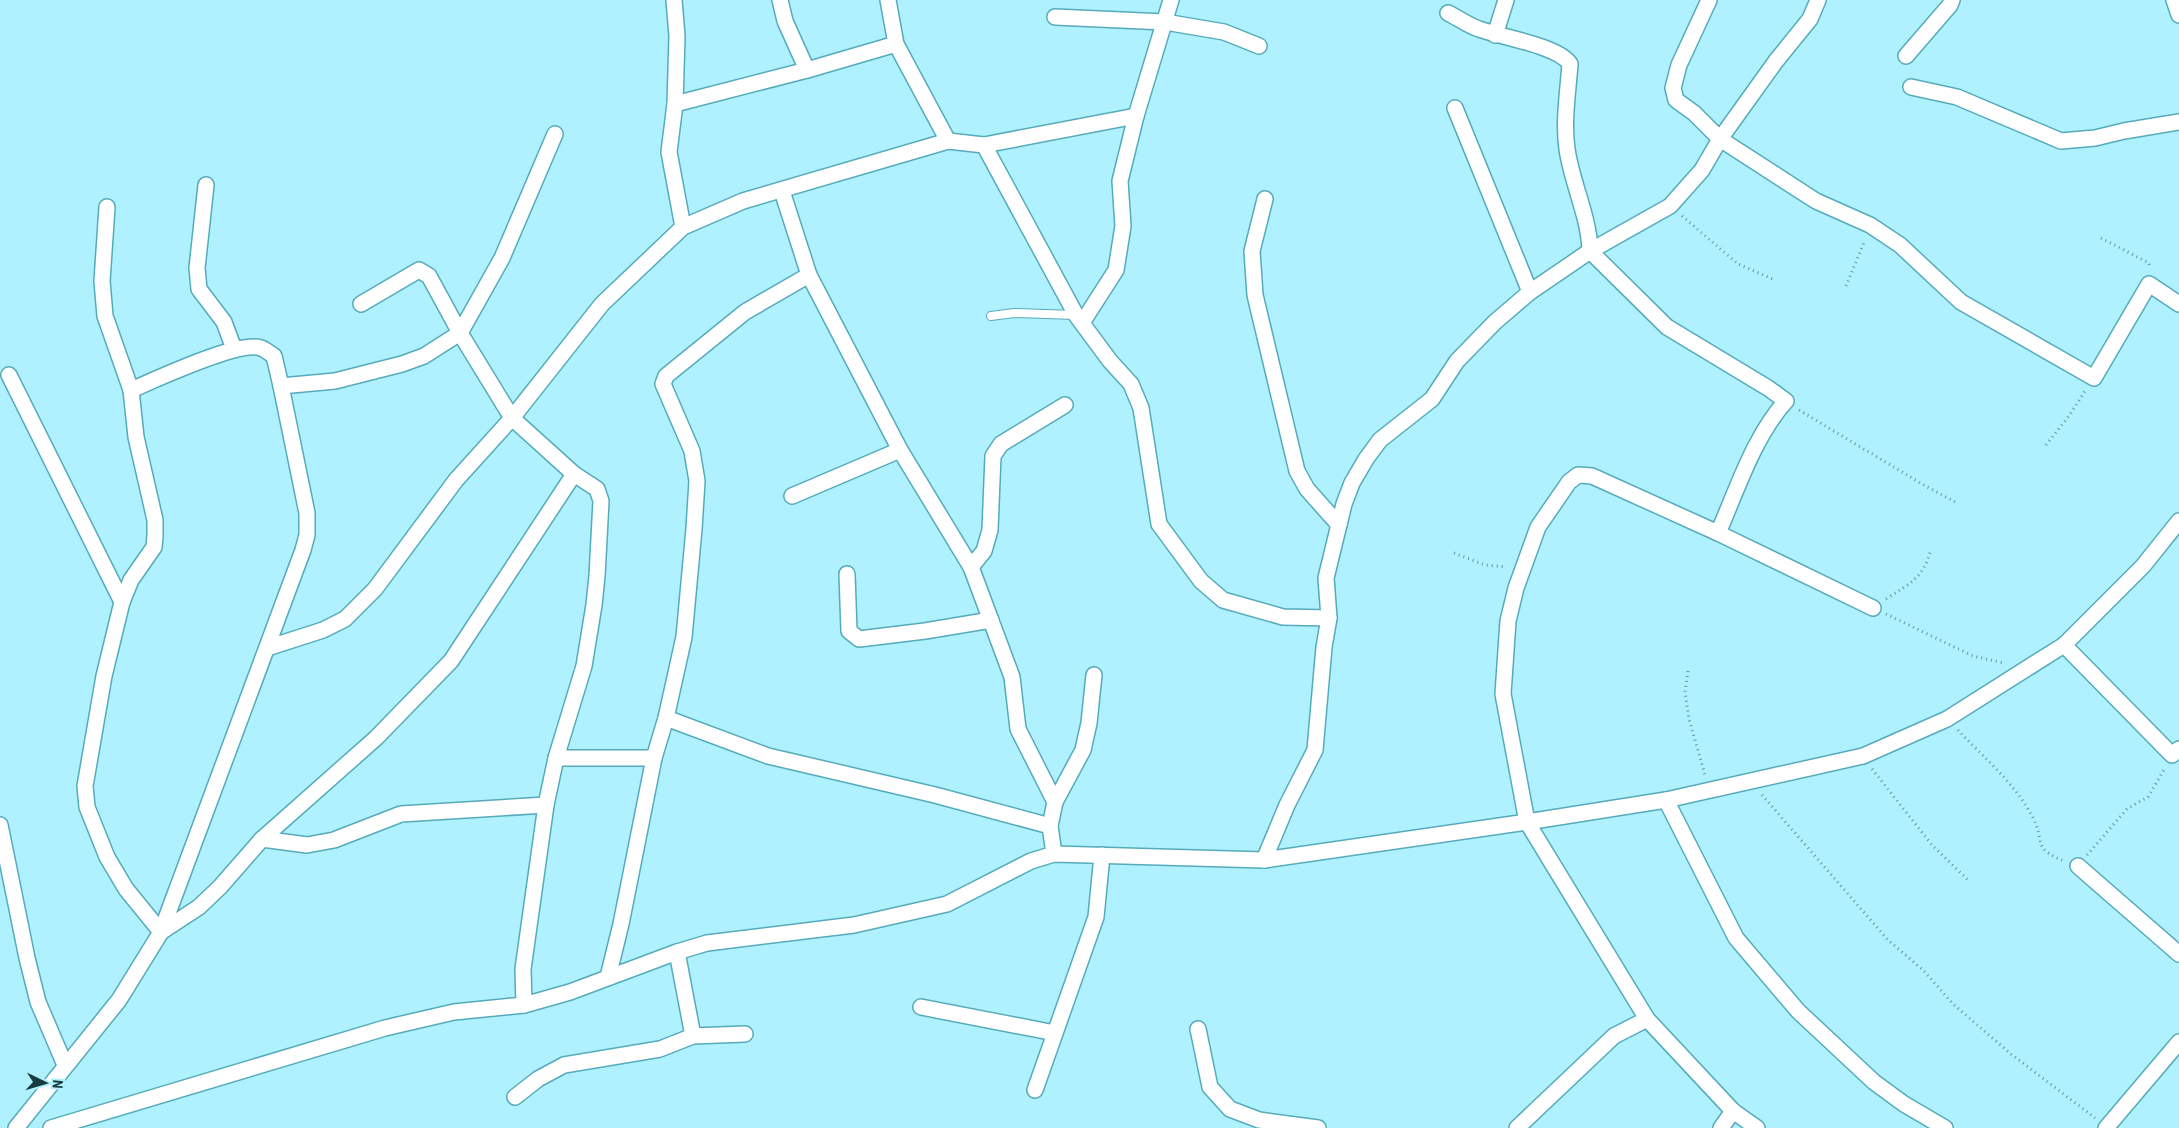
<svg xmlns="http://www.w3.org/2000/svg" width="2179" height="1128" font-family="'Roboto Condensed',sans-serif">
<rect width="100%" height="100%" fill="#aff1fe"/>
<g fill="none" stroke-linecap="round" stroke-linejoin="round">
<defs>
<path id="service" d="M991 316 1014 313 1076 315"/>
<g id="minor">
<path d="M780 0 785 21 807 70"/>
<path d="M888 0 896 44 948 141"/>
<path d="M1709 0 1679 65 1673 88 1676 100 1694 113 1720 139 1776 61 1810 19 1818 0"/>
<path d="M2174 0 2179 15"/>
<path d="M1448 13C1458 18 1469 26 1479 29 1501 37 1559 46 1570 64 1568 92 1563 121 1567 149 1572 184 1589 216 1590 251L1667 327 1768 388 1786 401C1754 436 1737 490 1718 533"/>
<path d="M1055 17 1165 22 1224 32 1259 46"/>
<path d="M1495 35 1506 0"/>
<path d="M1906 56 1950 5 1952 0"/>
<path d="M1911 87 1957 97 2061 141 2095 138 2124 131 2179 122"/>
<path d="M675 104 807 70 896 44"/>
<path d="M1455 108 1530 292"/>
<path d="M984 145 1136 116"/>
<path d="M206 185 197 268 199 289 224 322 234 349"/>
<path d="M782 191 809 275 900 450 971 567 1012 677 1018 729 1055 802 1050 826 1054 854"/>
<path d="M1265 199 1252 251 1255 295 1297 471 1307 489 1339 525"/>
<path d="M107 207 102 281 105 316 131 390"/>
<path d="M683 227 743 201 948 141 984 145 1076 315 1110 361 1131 384 1141 408 1159 524 1201 581 1223 600 1283 617 1329 618"/>
<path d="M361 304 419 270 429 276 460 333 502 258 555 134"/>
<path d="M1082 323 1116 270 1123 226 1120 181 1136 116 1171 0"/>
<path d="M9 375 122 602"/>
<path d="M281 386 274 356C270 354 265 349 261 348 239 340 155 380 131 390L136 437 155 520V536L154 547 131 580 122 602 104 676 85 786 87 807 107 857 126 889 161 932 199 907 220 887 262 839 376 738 451 661 574 474"/>
<path d="M792 496 900 450"/>
<path d="M971 567 984 551 990 530 993 456 1001 444 1065 405"/>
<path d="M847 574 849 631 859 639 925 631 991 620"/>
<path d="M1873 608 1718 533 1592 476 1578 475 1569 482 1538 527 1516 588 1508 621 1503 694 1527 822 1666 800 1863 756 1947 719 2064 645 2143 566 2179 521"/>
<path d="M2064 645 2172 755 2179 749"/>
<path d="M267 648 323 630 345 619 375 589 456 480 512 418 574 474 597 489 601 501 597 576 594 605 584 666 556 758 546 805 523 969 524 1005"/>
<path d="M666 718 768 756 935 795 1050 826"/>
<path d="M556 758H654"/>
<path d="M1666 800 1736 938 1798 1011 1874 1082 1904 1104 1945 1128"/>
<path d="M1055 802 1083 750 1089 723 1094 675"/>
<path d="M0 825 27 958 38 1002 65 1065"/>
<path d="M262 839 307 845 334 840 401 814 546 805"/>
<path d="M1264 860 1287 805 1315 750 1324 647 1329 618 1326 578 1344 504 1352 483 1366 459 1380 440 1432 399 1457 361 1495 322 1530 292 1590 251 1670 206 1702 170 1720 139 1816 201 1870 225 1900 245 1961 302 2094 378 2149 284 2179 304"/>
<path d="M2078 866 2179 954"/>
<path d="M677 952 693 1036"/>
<path d="M608 977 621 924 654 758 666 718 684 637 694 529 697 481 692 451 663 384 666 376 745 312 809 275"/>
<path d="M921 1007 1055 1033"/>
<path d="M1198 1029 1210 1087 1230 1109 1259 1120 1318 1128"/>
<path d="M1035 1090 1096 917 1102 855"/>
<path d="M515 1097 538 1079 564 1065 660 1049 693 1036 745 1034"/>
<path d="M16 1128 119 1000 161 932 303 550 307 535V513L281 386 335 381 402 364 424 356 460 333 512 418 602 304 683 227 669 152 675 104 677 36 674 0"/>
<path d="M51 1128 385 1028 454 1012 524 1005 570 992 677 952 707 943 854 925 947 904 1031 861 1054 854 1264 860 1527 822 1647 1019 1733 1111 1757 1128"/>
<path d="M1517 1128 1614 1036 1647 1019"/>
<path d="M1721 1128 1733 1111"/>
<path d="M2106 1128 2179 1042"/>
</g>
</defs>
<!-- service casing -->
<use href="#service" stroke="#55abbb" stroke-width="10"/>
<!-- minor casing -->
<use href="#minor" stroke="#55abbb" stroke-width="18"/>
<!-- path -->
<g stroke="#62969f" stroke-width="3" stroke-dasharray="1 4" stroke-linecap="butt">
<path d="M1682 216 1738 264 1775 280"/>
<path d="M2101 238 2149 263 2150 268"/>
<path d="M1846 286 1865 240"/>
<path d="M1799 410 1922 484 1957 503"/>
<path d="M2046 445 2069 416 2085 391"/>
<path d="M1454 553 1485 565 1506 567"/>
<path d="M1886 599C1909 584 1924 578 1931 549"/>
<path d="M1886 614 1973 656 2004 663"/>
<path d="M1688 671 1685 692 1689 719 1705 775"/>
<path d="M1958 730C1983 757 2016 784 2033 818 2046 842 2030 847 2064 861"/>
<path d="M1872 769 1932 845 1968 880"/>
<path d="M1762 795 1888 940 1923 970 1953 1004 2011 1054 2095 1118"/>
<path d="M2087 855 2127 809 2148 797 2165 768"/>
</g>
<!-- service -->
<use href="#service" stroke="#fff" stroke-width="8"/>
<!-- minor -->
<use href="#minor" stroke="#fff" stroke-width="15"/>
</g>
<!-- north arrow -->
<g transform="translate(45 1083) rotate(95)" stroke="#aff1fe" stroke-width="4" paint-order="stroke">
<path d="M0-4L9 19L0 12L-9 19Z" fill="#163b41"/>
<text y="-8" font-size="14" font-weight="bold" text-anchor="middle" fill="#163b41">N</text>
</g>
</svg>
